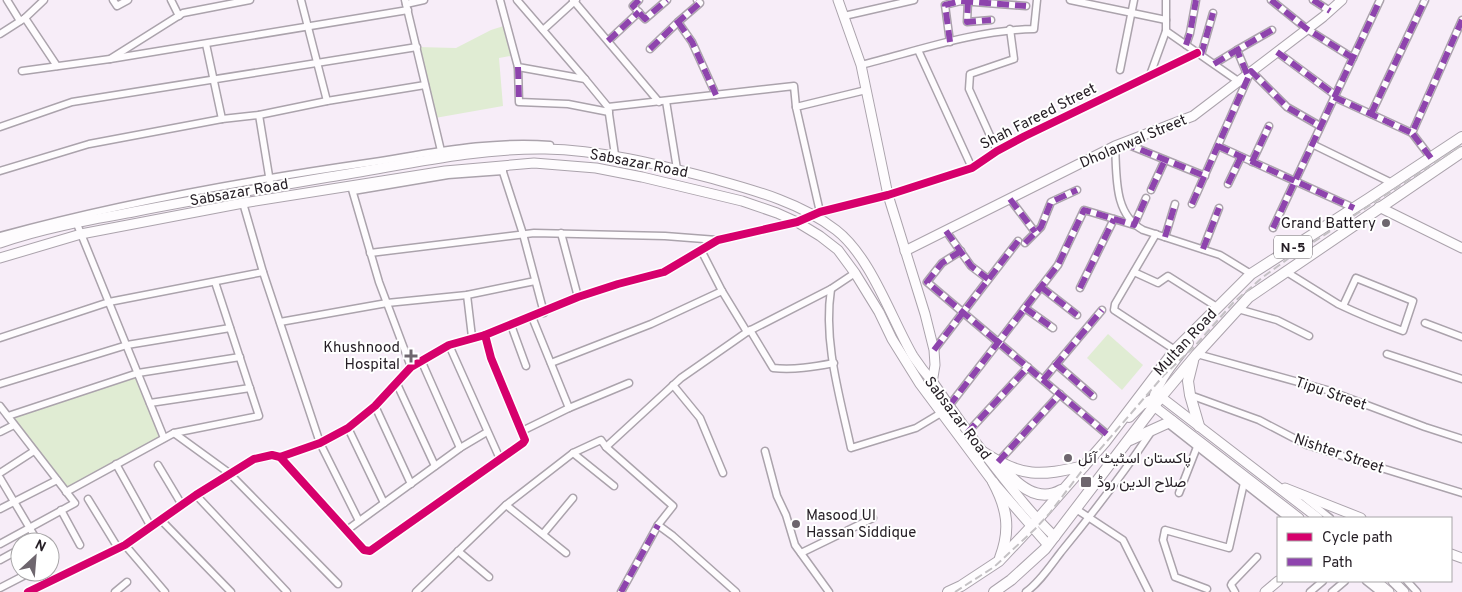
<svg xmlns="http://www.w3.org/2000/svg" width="1462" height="592" font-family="Overpass,Vazirmatn,sans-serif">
<rect width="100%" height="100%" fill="#f7edf8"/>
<!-- green -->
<g fill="#e0ecd3">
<path d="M510 24 516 55 499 58 503 106 435 118 417 47 456 48 491 30Z"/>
<path d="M1108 334 1143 365 1122 390 1087 358Z"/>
<path d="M137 370 164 438 66 492 8 416Z"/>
</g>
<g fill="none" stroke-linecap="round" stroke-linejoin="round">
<defs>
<g id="street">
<path d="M7 0 20 21"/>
<path d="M113 0 117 6 128 0"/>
<path d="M171 0 179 16"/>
<path d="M301 0 327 101"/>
<path d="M405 0 442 155"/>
<path d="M500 0 518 67 585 79 608 107 615 155"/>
<path d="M517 0 585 79"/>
<path d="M573 0 659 102"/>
<path d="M639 0 633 6 645 19 667 0"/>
<path d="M1070 0 1166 20"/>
<path d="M1166 0V31L1238 81"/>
<path d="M1271 0 1307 29 1353 58"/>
<path d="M1313 0 1330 11"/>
<path d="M968 1 967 22 991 20"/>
<path d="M406 4 424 0"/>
<path d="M844 16 914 0"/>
<path d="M25 18 57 66"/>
<path d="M678 22 692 42 716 95"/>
<path d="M543 30 576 0"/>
<path d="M0 34 25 18 44 0"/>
<path d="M608 41 639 12"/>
<path d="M950 42 945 5 961 1 1026 6"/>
<path d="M206 44 222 119"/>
<path d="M1186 45 1190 33 1196 0"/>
<path d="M650 49 678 22 700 3 697 0"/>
<path d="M918 50 972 168"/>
<path d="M1277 52 1335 95"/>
<path d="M1201 55 1213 13"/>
<path d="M110 59 408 10"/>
<path d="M1214 64 1237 50"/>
<path d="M861 65C917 51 975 30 1034 29L1037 0"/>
<path d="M518 67 519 102 568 104 609 112"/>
<path d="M1120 70 1134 0"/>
<path d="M22 71 110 59 183 13 250 0"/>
<path d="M1247 74 1237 50 1272 30"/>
<path d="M1150 75 1166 31"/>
<path d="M1334 97 1412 133"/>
<path d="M666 101 677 169"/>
<path d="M608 107 794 86 796 107"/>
<path d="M1371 114 1425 0"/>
<path d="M259 115 270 182"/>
<path d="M0 127 72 102 417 47"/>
<path d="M1124 143 1205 176"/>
<path d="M1312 144 1392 183"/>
<path d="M1115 146C1117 175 1113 214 1143 230L1220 255 1251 274"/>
<path d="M1218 146 1354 208"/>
<path d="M997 151 969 89 970 74 1014 59 1010 29"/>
<path d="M1431 158 1412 133 1462 20"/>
<path d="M1252 162 1269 126"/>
<path d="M501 166 523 234 544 313"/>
<path d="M0 171 89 144 222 119 259 115 327 101 425 85"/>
<path d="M1228 184 1241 157"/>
<path d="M351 186 379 282 411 367"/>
<path d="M1151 190 1165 160"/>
<path d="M353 191 448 175 503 171"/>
<path d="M1010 199 1035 232"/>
<path d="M243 203 263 272 320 443 359 521"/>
<path d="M1192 204 1251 71 1287 107 1320 126"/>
<path d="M820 212 796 107 866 90"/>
<path d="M75 219 164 438"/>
<path d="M1273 228 1380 0"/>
<path d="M946 231 971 266 988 279"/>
<path d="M561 233 578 297"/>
<path d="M1156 234 1115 304 1114 310 1175 350"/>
<path d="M0 236C123 202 248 180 374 162 431 153 492 140 550 145"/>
<path d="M1165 237 1175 204"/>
<path d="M1025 243 1041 227 1051 202 1077 190"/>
<path d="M1203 249 1219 208"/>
<path d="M701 250 722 291 747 332 831 289 855 273"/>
<path d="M961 251 942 263 927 282 1109 436"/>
<path d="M370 253 534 233 665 236 717 240"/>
<path d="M1285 271 1338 304C1359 314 1381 323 1403 331L1413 301 1356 278 1343 306"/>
<path d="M1134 272 1158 283 1168 276 1217 307"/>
<path d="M1041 287 1077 315"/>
<path d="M1080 288 1114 219"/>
<path d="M831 289C823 342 840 397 851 448L916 428 941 413"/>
<path d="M467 295 472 337"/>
<path d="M1025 308 1053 328"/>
<path d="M1238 309 1277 320 1309 336"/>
<path d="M532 317 569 408"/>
<path d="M280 322 387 303 467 295 535 281"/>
<path d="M1425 323 1462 337"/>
<path d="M511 325 526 366"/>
<path d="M750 330 773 368C794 370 813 367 834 363"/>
<path d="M0 338 109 302 263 272"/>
<path d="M449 345 500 459"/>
<path d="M934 350 1018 241"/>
<path d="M1197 354 1327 390 1425 427 1462 439"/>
<path d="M1387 354 1462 379"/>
<path d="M421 360 460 448"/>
<path d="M551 363 651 324 722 291"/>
<path d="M1056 364 1093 396"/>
<path d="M1043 380 1102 310"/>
<path d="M0 384 127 345 230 328"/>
<path d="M397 384 435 466"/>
<path d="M673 385 700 418 723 473"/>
<path d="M1190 395 1259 420 1307 445 1462 493"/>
<path d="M150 403 250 388"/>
<path d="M0 406 75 503 0 544"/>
<path d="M375 406 411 484"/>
<path d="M949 406 1058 265 1084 210 1134 225 1146 198"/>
<path d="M8 416 138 373 240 357"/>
<path d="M1167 423 1288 518"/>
<path d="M348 428 384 503"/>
<path d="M522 431 569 408 629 383"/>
<path d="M0 432 14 425"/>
<path d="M174 433 229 473 338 584"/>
<path d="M967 433 1028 367"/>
<path d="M606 447 681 378 747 332"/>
<path d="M765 451 777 496 786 515 795 545 829 592"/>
<path d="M573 453 614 486"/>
<path d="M280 457 320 443 348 428 375 406 411 367 449 345 485 335 578 297 618 284 664 272 718 240 797 222 820 212 888 195 972 168 997 151 1025 136 1197 53"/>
<path d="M998 462 1060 394"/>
<path d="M116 464 151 527"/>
<path d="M158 465 182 505"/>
<path d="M0 473 34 451"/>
<path d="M0 478 38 542"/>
<path d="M66 492 174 433 259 416 215 282"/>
<path d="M1179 493 1197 447"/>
<path d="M196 495 287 592"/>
<path d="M88 499 118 548"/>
<path d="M1306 499 1330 518"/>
<path d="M506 505 566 553"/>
<path d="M0 509 57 480"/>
<path d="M1076 509 1123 540 1149 592"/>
<path d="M61 510 80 545"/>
<path d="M161 520 231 592"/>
<path d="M658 525 673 536 736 592"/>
<path d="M347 530 460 448 487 432"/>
<path d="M543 534 573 498"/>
<path d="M125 545 165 592"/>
<path d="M458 551 489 577"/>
<path d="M801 553 873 518"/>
<path d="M0 560 20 549"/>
<path d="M1366 581 1380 592"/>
<path d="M1407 581 1417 592"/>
<path d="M0 588 31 572"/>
<path d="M1207 589 1175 577 1163 540 1165 530 1229 548 1244 483"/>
<path d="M28 592 125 545 196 495 254 459 272 455 280 457 364 550 370 551 523 443 525 440 491 358 485 335"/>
<path d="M115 592 127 582"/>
<path d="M416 592 506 505 573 453 601 440 606 447 673 506 658 525 621 592"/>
<path d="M1026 592C1040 582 1051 565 1061 552 1093 513 1123 474 1151 432"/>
<path d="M1235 592 1231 585 1232 583 1257 557"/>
<path d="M1310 592 1323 581"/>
<path d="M1332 592 1345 581"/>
</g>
<g id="secondary">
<path d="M838 0 861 65 888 195 925 314 934 350 935 365 932 383"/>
<path d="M1379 207 1462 248"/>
<path d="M0 243C43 228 89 220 133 212 199 199 264 188 329 177 401 166 472 148 545 149 601 150 656 164 710 178 753 190 800 202 836 230 871 257 891 318 913 356 919 365 925 373 932 381 949 405 965 429 983 452 1006 481 1028 511 1055 537"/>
<path d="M905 251 1115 146 1193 116 1323 17 1342 0"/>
<path d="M0 258 81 234 243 203 445 171 534 163 596 168 642 177 742 201 777 213 797 222 820 236 838 250 855 273 879 312 892 339 920 384 993 482 1048 545"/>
<path d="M1161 397 1318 518"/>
<path d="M1155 407 1299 518"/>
<path d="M1285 488 1361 518"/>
<path d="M1451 554 1462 558"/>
<path d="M1376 581 1389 592"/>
<path d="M1393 581 1404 592"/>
<path d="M1265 592 1278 581"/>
</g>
<g id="primary">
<path d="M1193 361 1188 381 1190 395 1199 426"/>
<path d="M1154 403C1153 384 1177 358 1188 343"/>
<path d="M1129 417 1142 404 1158 398"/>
<path d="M1130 440 1172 421"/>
<path d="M983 452C1022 478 1040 476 1084 466"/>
<path d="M1001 465C1015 483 1037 504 1061 490"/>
<path d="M993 482C1007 508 1011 529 1000 558"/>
<path d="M948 592 961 586 999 561 1031 527 1105 442 1175 350 1251 274 1368 199 1462 137"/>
<path d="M994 592 1011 580 1045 549 1161 397 1197 354 1249 297 1462 152"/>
</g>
</defs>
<!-- street casing -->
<use href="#street" stroke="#aba3ac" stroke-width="9"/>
<!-- secondary casing -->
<use href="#secondary" stroke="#aba3ac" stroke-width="11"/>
<!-- primary casing -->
<use href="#primary" stroke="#aba3ac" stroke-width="12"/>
<!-- street -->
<use href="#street" stroke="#fefcfe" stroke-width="6"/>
<!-- secondary -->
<use href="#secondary" stroke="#fefcfe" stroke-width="9"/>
<!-- primary -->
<use href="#primary" stroke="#fefcfe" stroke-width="10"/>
<!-- rail -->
<path stroke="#c4c1c4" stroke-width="2" stroke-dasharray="8 4" stroke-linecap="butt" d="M955 592 994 567 1035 529 1049 514 1084 468 1164 375 1194 347 1233 303 1263 277 1289 258 1462 145"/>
<!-- quiet -->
<g stroke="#8e44ad" stroke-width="6" stroke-dasharray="12 6" stroke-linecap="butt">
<path d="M639 0 633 6 645 19 667 0"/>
<path d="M1271 0 1307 29 1353 58"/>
<path d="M1313 0 1330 11"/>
<path d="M968 1 967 22 991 20"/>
<path d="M678 22 692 42 716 95"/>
<path d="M608 41 639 12"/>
<path d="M950 42 945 5 961 1 1026 6"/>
<path d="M1186 45 1190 33 1196 0"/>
<path d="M650 49 678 22 700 3 697 0"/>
<path d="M1277 52 1335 95"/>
<path d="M1201 55 1213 13"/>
<path d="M1214 64 1237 50"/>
<path d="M518 67 519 102"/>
<path d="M1247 74 1237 50 1272 30"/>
<path d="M1334 97 1412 133"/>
<path d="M1371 114 1425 0"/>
<path d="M1124 143 1205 176"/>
<path d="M1218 146 1354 208"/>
<path d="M1431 158 1412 133 1462 20"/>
<path d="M1252 162 1269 126"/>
<path d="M1228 184 1241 157"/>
<path d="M1151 190 1165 160"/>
<path d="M1010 199 1035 232"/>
<path d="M1192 204 1251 71 1287 107 1320 126"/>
<path d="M1273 228 1380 0"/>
<path d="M946 231 971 266 988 279"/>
<path d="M1165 237 1175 204"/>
<path d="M1025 243 1041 227 1051 202 1077 190"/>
<path d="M1203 249 1219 208"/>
<path d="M961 251 942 263 927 282 1109 436"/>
<path d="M1041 287 1077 315"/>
<path d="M1080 288 1114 219"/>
<path d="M1025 308 1053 328"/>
<path d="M934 350 1018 241"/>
<path d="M1056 364 1093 396"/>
<path d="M1043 380 1102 310"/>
<path d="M949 406 1058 265 1084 210 1134 225 1146 198"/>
<path d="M967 433 1028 367"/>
<path d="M998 462 1060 394"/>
<path d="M621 592 658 525"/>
</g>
<defs>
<g id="cycleway">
<path d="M280 457 320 443 348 428 375 406 411 367 449 345 485 335 578 297 618 284 664 272 718 240 797 222 820 212 888 195 972 168 997 151 1025 136 1197 53"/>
<path d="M28 592 125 545 196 495 254 459 272 455 280 457 364 550 370 551 523 443 525 440 491 358 485 335"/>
</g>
</defs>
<!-- cycleway casing -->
<use href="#cycleway" stroke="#fff" stroke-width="11"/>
<!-- cycleway -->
<use href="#cycleway" stroke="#d6006c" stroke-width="8"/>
</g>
<!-- markers -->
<g fill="#6e666e" stroke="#fff" stroke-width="2">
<circle cx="1386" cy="223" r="5"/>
<path d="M408.5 348.5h5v5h5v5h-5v5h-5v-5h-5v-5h5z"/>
<circle cx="1068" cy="458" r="5"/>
<rect x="1080" y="476" width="12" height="12" rx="2.5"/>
<circle cx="796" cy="524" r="5"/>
</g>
<g text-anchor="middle" stroke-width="4" stroke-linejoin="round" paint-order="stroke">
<!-- shield labels -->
<rect fill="#fff" stroke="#666166" stroke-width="1" x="1274" y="235.5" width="38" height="23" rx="4"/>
<g font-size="14" font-weight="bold" fill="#241d24">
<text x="1293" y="252">N-5</text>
</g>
<!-- street labels -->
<g font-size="15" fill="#241d24" stroke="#fff">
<text transform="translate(1038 116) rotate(-27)" y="5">Shah Fareed Street</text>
<text transform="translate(1133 141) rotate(-23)" y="5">Dholanwal Street</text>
<text transform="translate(639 163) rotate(11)" y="5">Sabsazar Road</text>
<text transform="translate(239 192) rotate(-10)" y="5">Sabsazar Road</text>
<text transform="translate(1185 342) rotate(-47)" y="5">Multan Road</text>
<text transform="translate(1331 393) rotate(19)" y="5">Tipu Street</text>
<text transform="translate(958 418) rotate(53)" y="5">Sabsazar Road</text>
<text transform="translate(1339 453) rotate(19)" y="5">Nishter Street</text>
</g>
<!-- poi labels -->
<g font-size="15" fill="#241d24" stroke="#fff" text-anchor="start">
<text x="1376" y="228" text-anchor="end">Grand Battery</text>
<text x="400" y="352" text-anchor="end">Khushnood<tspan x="400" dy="17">Hospital</tspan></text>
<text x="1078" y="463">پاکستان اسٹیٹ آئل</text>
<text x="1097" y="487">صلاح الدین روڈ</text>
<text x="806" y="520">Masood Ul<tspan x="806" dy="17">Hassan Siddique</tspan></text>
</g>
</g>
<!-- legend -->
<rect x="1277" y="517" width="175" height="65" fill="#ffffff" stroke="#a7a5a7"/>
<rect x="1287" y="533" width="25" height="8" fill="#d6006c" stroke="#a7a5a7"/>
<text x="1322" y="542" font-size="15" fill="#241d24">Cycle path</text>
<rect x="1287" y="558" width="25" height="8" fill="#8e44ad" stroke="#a7a5a7"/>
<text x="1322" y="567" font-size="15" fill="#241d24">Path</text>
<!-- north arrow -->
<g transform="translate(35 557) rotate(26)"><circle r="24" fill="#ffffff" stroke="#a7a5a7"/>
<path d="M0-4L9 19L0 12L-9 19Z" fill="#6e666e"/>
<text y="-8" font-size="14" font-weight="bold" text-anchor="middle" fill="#241d24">N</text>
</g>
</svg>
